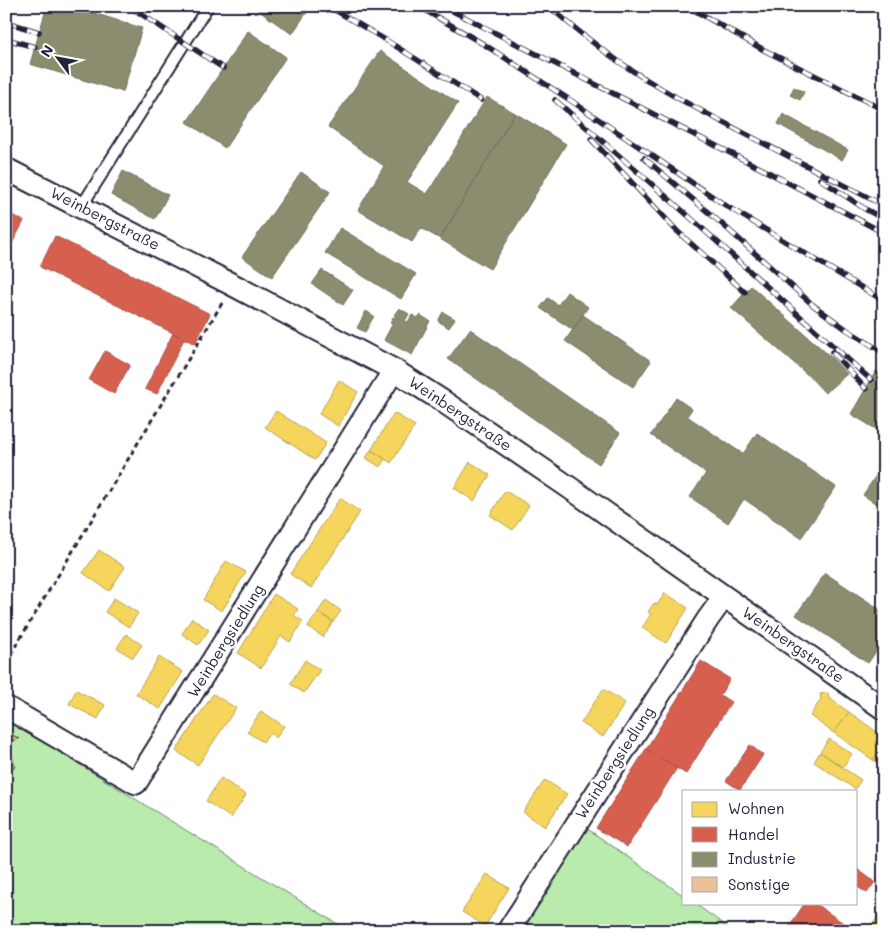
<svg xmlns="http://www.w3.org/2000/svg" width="890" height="937" font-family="Mali,sans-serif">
<rect width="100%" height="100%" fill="#fff"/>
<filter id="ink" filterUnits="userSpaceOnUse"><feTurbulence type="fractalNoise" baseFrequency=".02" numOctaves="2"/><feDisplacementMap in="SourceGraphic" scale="10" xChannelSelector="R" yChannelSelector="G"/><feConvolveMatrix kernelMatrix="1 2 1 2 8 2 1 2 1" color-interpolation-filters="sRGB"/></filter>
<g filter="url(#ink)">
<!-- green -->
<g fill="#b9ebac" stroke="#6e8674">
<path d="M6 719 349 931H6Z"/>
<path d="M585 827 684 896V903H694L733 931H520Z"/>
</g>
<!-- homes -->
<g fill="#f6d55c" stroke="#b69f52">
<path d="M339 380 358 392 338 426 319 414Z"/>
<path d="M276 411 326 443 315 460 265 427Z"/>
<path d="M394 413 415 426 391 463 371 450Z"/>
<path d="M371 450 385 459 380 467 366 458Z"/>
<path d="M470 462 490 475 474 501 454 488Z"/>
<path d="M505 491 529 505 513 530 490 515Z"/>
<path d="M340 498 360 512 311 588 290 574Z"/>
<path d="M99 550 125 567 109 591 83 573Z"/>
<path d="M226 561 246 572 222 611 203 600Z"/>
<path d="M665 593 688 608 666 643 642 628 651 614 648 612 654 603 657 605Z"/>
<path d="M274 594 298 609 294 616 303 621 290 642 281 636 261 668 238 653Z"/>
<path d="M114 598 138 613 129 627 105 612Z"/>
<path d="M326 600 341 611 333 622 318 612Z"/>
<path d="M318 612 333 622 323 637 308 627Z"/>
<path d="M192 618 209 630 198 645 182 634Z"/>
<path d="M126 634 142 645 133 658 117 648Z"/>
<path d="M159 657 183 672 160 709 136 694Z"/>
<path d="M305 660 320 670 304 693 290 684Z"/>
<path d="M603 689 625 703 603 737 581 723Z"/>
<path d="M76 690 105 705 98 719 69 704Z"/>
<path d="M828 693 829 698 849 712 834 733 810 716 821 699 820 694Z"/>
<path d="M213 694 236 708 198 765 176 751Z"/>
<path d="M261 711 284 726 276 738 269 733 263 742 247 732Z"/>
<path d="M849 712 884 737V745L873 760 834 733Z"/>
<path d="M829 739 852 754 843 767 820 752Z"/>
<path d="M884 745V768L873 760Z"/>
<path d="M820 752 861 780 855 789 814 762Z"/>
<path d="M221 778 246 795 231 818 206 801Z"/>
<path d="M545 780 567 794 545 827 523 812Z"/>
<path d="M884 796V807L879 804Z"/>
<path d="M487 874 509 888 485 926 462 912Z"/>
<path d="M881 912 884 914V931H868Z"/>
</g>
<!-- shops -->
<g fill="#d6604d" stroke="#a04d48">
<path d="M6 212 24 221 7 253H6Z"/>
<path d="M55 236 210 314 195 344 40 267Z"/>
<path d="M173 333 184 339 157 394 145 389Z"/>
<path d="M105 351 130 365 114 394 89 380Z"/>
<path d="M701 661 730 679 720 695 731 702 686 774 646 749Z"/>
<path d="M750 745 763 755 740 790 726 781Z"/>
<path d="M646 749 677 768 627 847 596 828Z"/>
<path d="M857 869 875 882 867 893 856 886Z"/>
<path d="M805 903H814L852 929 851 931H786Z"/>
</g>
<!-- industry -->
<g fill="#8c8c6e" stroke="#6c6c5f">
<path d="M47 6H71L142 28 123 92 30 64Z"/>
<path d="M252 6H299L307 12 292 34Z"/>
<path d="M248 31 286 57 225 148 187 122Z"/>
<path d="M380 51 458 103 407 182 427 194 487 97 515 113 440 239 421 228 412 242 358 210 384 166 328 127Z"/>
<path d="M794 87 804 92 800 100 790 95Z"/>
<path d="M515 113 566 144 490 269 440 239Z"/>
<path d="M783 114 848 150 842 160 778 124Z"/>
<path d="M123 171 168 195 155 219 111 195Z"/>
<path d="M301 172 330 192 272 277 242 257Z"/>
<path d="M340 228 416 274 401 299 325 253Z"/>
<path d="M322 270 353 290 343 305 312 284Z"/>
<path d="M751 286 832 358 847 374 825 393 810 377 731 308Z"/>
<path d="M567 292 588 307 573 330 540 308 548 298 558 305Z"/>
<path d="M399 308 409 314 405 321 408 322 412 315 418 318 420 315 430 321 412 355 384 340 393 323 390 322 393 317 395 318 396 316 394 315Z"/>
<path d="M366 311 374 316 365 332 357 328Z"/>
<path d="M443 312 455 319 449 328 438 321Z"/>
<path d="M583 315 651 361 633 387 565 341Z"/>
<path d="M470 329 620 433 599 464 448 359Z"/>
<path d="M876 371 884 376V434L851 414Z"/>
<path d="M676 398 692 409 687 416 743 454 757 433 836 487 801 538 744 499 728 523 690 497 706 473 651 435Z"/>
<path d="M877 474 884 478V509L863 495Z"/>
<path d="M825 573 884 612V640L868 663 796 615Z"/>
</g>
<!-- building -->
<path fill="#ebc19a" stroke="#22223b" d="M6 731 19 739 8 742 15 767 6 770Z"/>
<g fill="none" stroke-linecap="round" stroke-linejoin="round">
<defs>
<path id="lane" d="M81 207 208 6"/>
<g id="street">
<path d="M6 169 233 285 394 370 441 400 570 488 884 709"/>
<path d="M6 707 136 783 394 370"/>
<path d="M508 931 708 619 724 597"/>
</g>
</defs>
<!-- lane casing -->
<use href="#lane" stroke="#22223b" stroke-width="14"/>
<!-- street casing -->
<use href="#street" stroke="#22223b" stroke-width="25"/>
<!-- path -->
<path stroke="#22223b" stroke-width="3" stroke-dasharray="5 4" stroke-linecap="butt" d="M6 662 224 300"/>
<!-- lane -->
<use href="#lane" stroke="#fff" stroke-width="10"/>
<!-- street -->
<use href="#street" stroke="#fff" stroke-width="21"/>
<defs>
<g id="rail">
<path d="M129 6 223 68"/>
<path d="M328 6 389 42 481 100"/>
<path d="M418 6 485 45 573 102 728 207 884 301"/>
<path d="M443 6 661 118 766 171 884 233"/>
<path d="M549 6C571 26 594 44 618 61 655 87 694 107 734 128 780 152 827 176 873 200L884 204"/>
<path d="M687 6 764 50 884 110"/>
<path d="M6 22 39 32"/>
<path d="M6 39 35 47"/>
<path d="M555 100 684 212 871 380"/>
<path d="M591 139 677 231 745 292"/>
<path d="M644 158 722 224 813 305 846 329 884 353"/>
<path d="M820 179 865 209 884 219"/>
<path d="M832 352 866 389"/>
</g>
</defs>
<!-- rail casing -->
<use href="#rail" stroke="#22223b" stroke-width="5.5"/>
<!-- rail -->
<use href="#rail" stroke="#fff" stroke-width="4" stroke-dasharray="11" stroke-linecap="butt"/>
</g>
</g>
<g text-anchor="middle" stroke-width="5" stroke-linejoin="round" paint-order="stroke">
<!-- street labels -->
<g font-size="15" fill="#22223b" stroke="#fff">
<text transform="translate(105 219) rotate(27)" y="5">Weinbergstraße</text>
<text transform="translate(460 414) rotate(34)" y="5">Weinbergstraße</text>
<text transform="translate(226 641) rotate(-58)" y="5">Weinbergsiedlung</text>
<text transform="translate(793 645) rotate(35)" y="5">Weinbergstraße</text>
<text transform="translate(615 763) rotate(-57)" y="5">Weinbergsiedlung</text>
</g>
</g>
<!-- margin -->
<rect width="890" height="937" fill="none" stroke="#fff" stroke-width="25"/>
<rect x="12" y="12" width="865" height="912" fill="none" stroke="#22223b" stroke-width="2" filter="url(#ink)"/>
<!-- legend -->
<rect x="682" y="790" width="175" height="115" fill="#ffffff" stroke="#a7a7b1"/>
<rect x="692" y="802" width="25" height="15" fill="#f6d55c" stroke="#a7a7b1"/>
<text x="728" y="814" font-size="15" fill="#22223b">Wohnen</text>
<rect x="692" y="827" width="25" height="15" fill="#d6604d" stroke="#a7a7b1"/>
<text x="728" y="840" font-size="15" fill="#22223b">Handel</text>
<rect x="692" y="852" width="25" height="15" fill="#8c8c6e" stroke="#a7a7b1"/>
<text x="728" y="864" font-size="15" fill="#22223b">Industrie</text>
<rect x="692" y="877" width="25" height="15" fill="#ebc19a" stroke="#a7a7b1"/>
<text x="728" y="890" font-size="15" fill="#22223b">Sonstige</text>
<!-- north arrow -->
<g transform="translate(58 58) rotate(302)" stroke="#ffffff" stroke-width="4" paint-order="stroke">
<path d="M0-4L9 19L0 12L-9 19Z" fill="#22223b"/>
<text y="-8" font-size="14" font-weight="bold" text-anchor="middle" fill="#22223b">N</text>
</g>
</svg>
